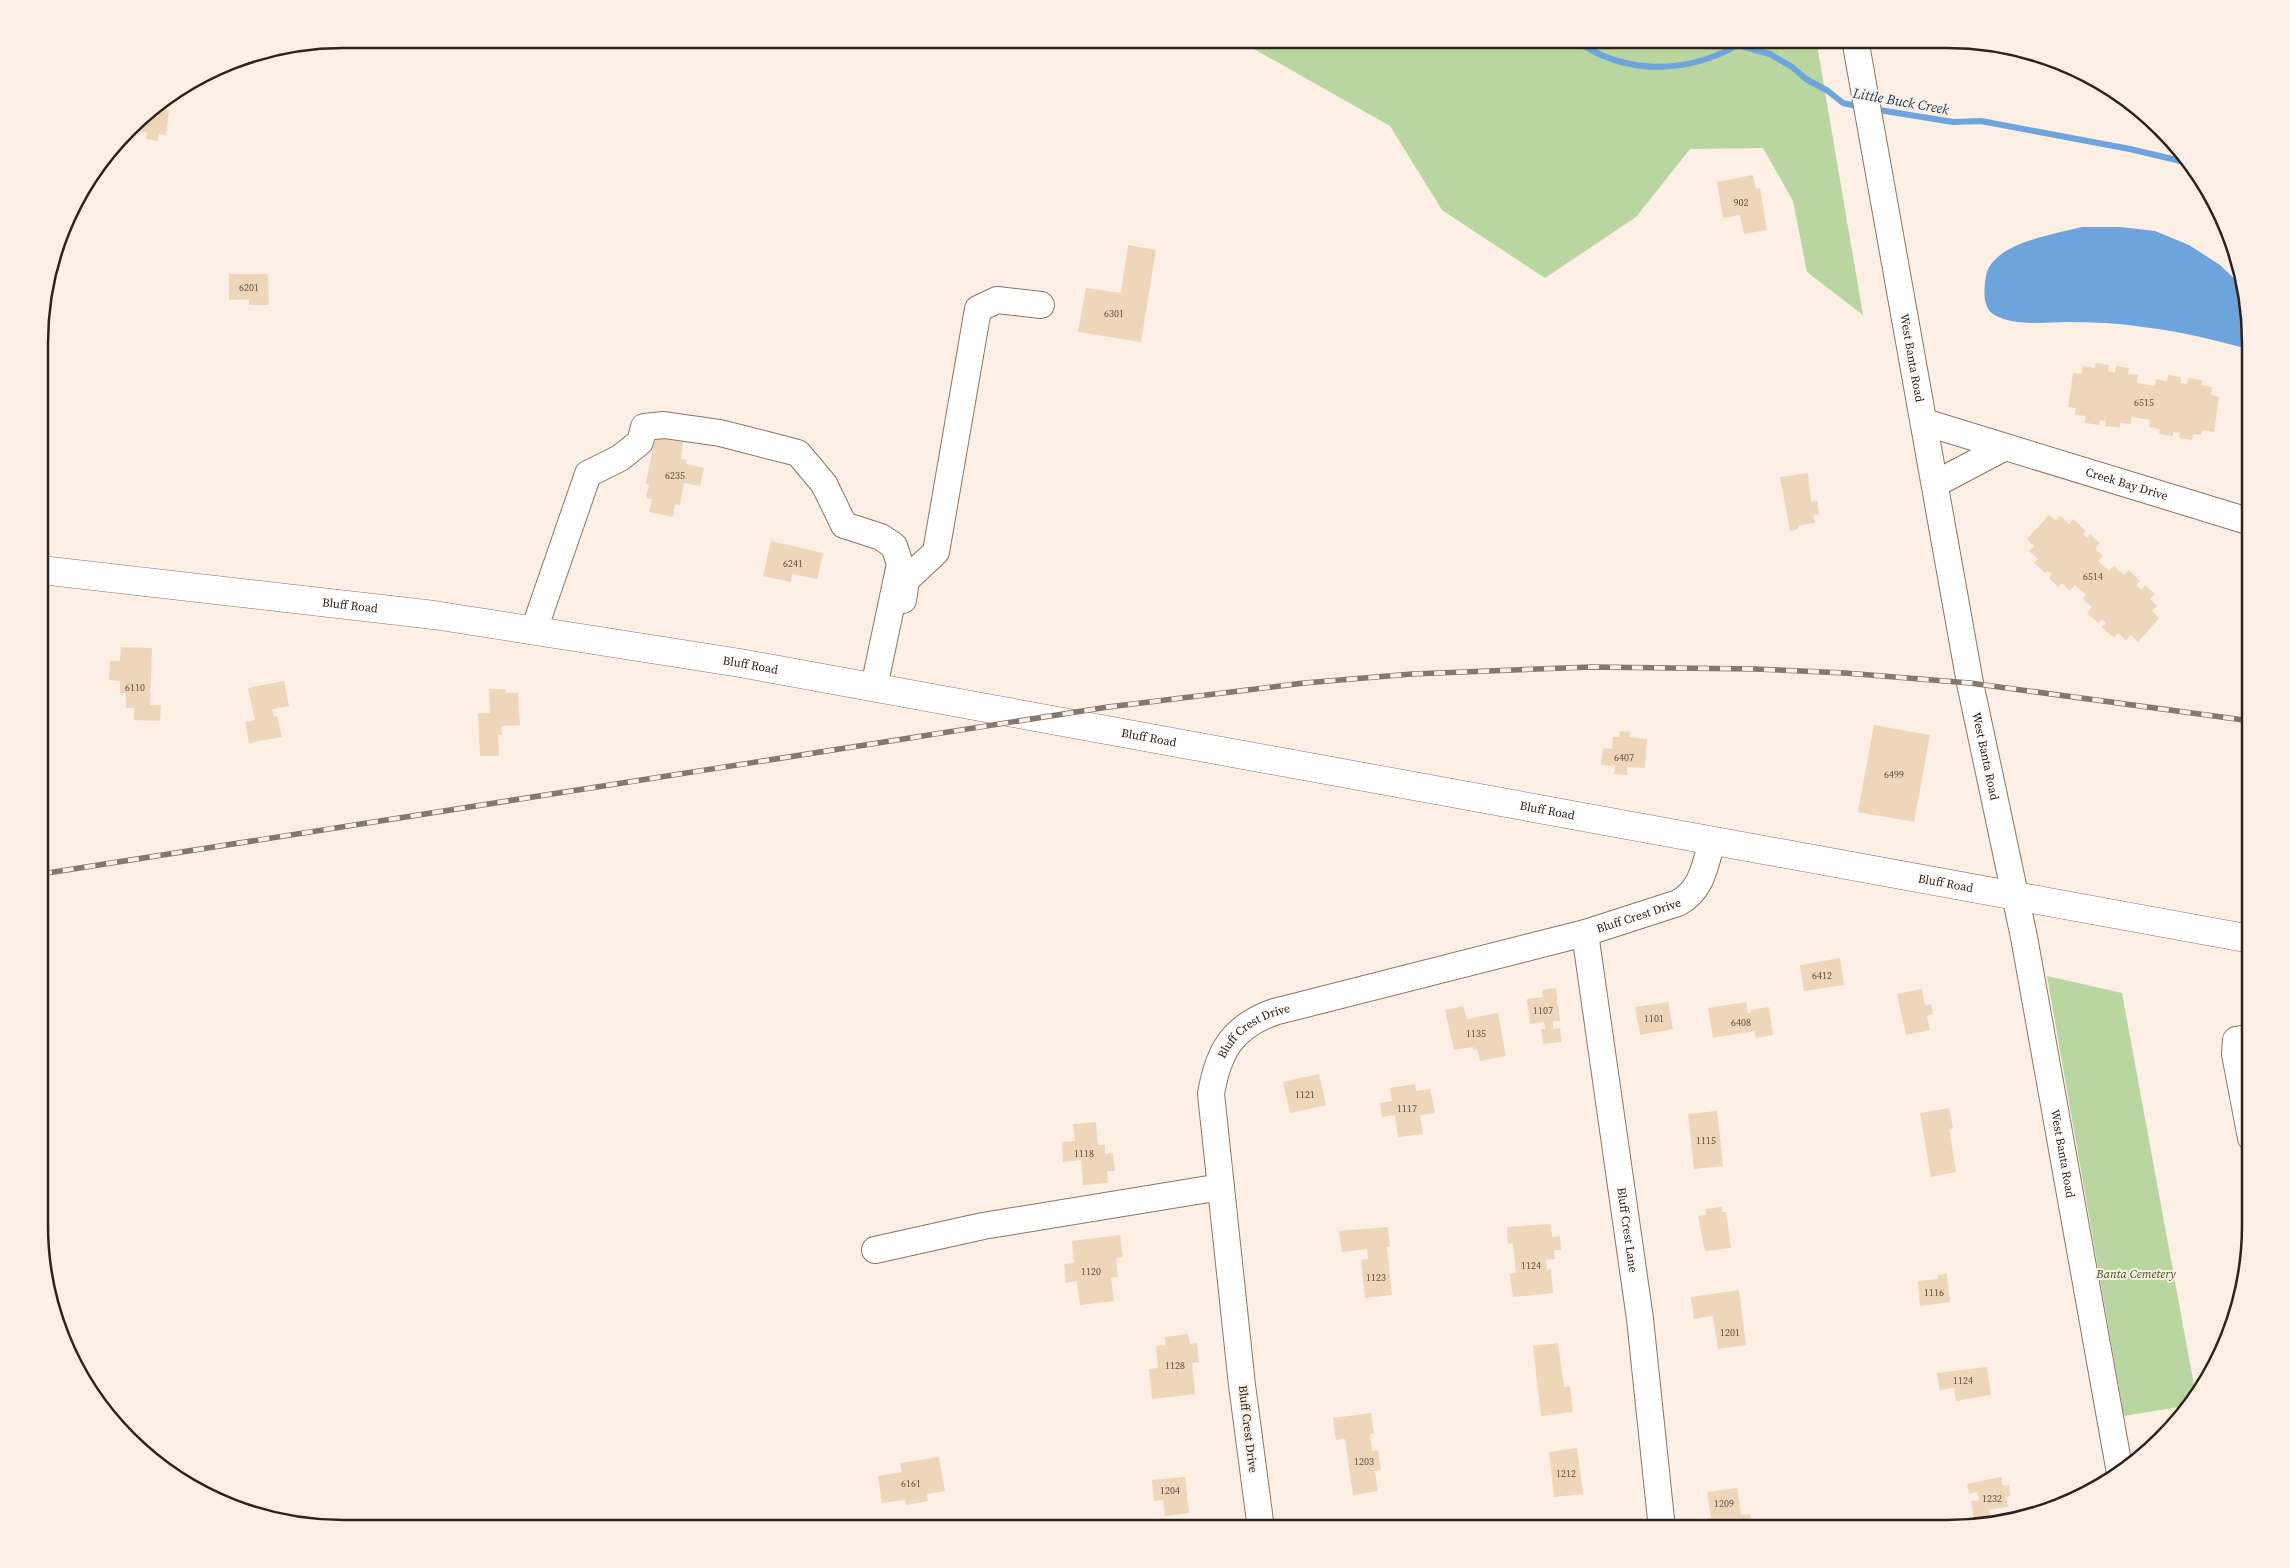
<svg xmlns="http://www.w3.org/2000/svg" width="2290" height="1568" font-family="'Source Serif 4',serif">
<rect width="100%" height="100%" fill="#fcefe6"/>
<!-- green -->
<g fill="#b9d5a0">
<path d="M1244 39H1816L1863 315 1807 272 1793 201 1763 148 1690 149 1636 217 1545 278 1442 210 1390 126 1254 49Z"/>
<path d="M2047 976 2122 993 2196 1396 2191 1405 2124 1416Z"/>
</g>
<!-- water -->
<path fill="#6ca4db" d="M2082 227H2120L2155 231 2189 245 2220 265 2245 289 2251 323V350C2215 340 2180 331 2143 327 2118 323 2093 322 2068 322 2044 322 2014 327 1993 314 1982 307 1984 287 1986 276 1992 243 2055 234 2082 227Z"/>
<g fill="none" stroke-linecap="round" stroke-linejoin="round">
<!-- stream -->
<g stroke="#6ca4db" stroke-width="6">
<path d="M1574 39C1624 76 1686 74 1738 45L1770 54 1792 67 1806 79 1828 91 1843 103 1861 107"/>
<path d="M1873 109 1953 122 1981 121 2130 149 2185 162"/>
</g>
</g>
<!-- building -->
<g fill="#eed6ba">
<path d="M152 108 169 110 166 135 159 134 158 141 146 139 147 132 136 131 138 120 142 114Z"/>
<path d="M1753 175 1756 189 1760 188 1767 230 1744 234 1740 215 1723 218 1717 182Z"/>
<path d="M1128 245 1156 250 1141 342 1078 332 1086 288 1121 293Z"/>
<path d="M229 274H268L269 305H249V299L229 300Z"/>
<path d="M2096 363 2109 365 2108 371 2115 373 2116 366 2129 368 2128 374 2138 375 2137 383 2155 386 2156 379 2167 381 2168 375 2181 377V383L2187 384 2188 378 2202 380 2201 385 2212 387 2211 395 2219 397 2214 432 2202 430 2201 435 2193 434 2192 440 2179 438 2180 433 2173 432V436L2159 434 2160 429 2149 427 2150 420 2132 417 2131 424 2120 423V428L2105 426 2106 421 2100 420 2099 425 2085 423 2086 416 2075 415 2076 408 2068 407 2073 373 2082 374 2083 366 2095 368Z"/>
<path d="M655 437 683 442 681 459 687 460 686 464 704 468 700 486 684 483 680 505 675 504 673 517 649 512 652 499 646 498 649 484 646 483Z"/>
<path d="M1808 473 1811 502 1817 501 1819 514 1813 515 1815 523 1798 526V529L1790 531 1780 477Z"/>
<path d="M2049 515 2056 521 2060 516 2069 524 2073 519 2086 531 2083 534 2087 538 2090 534 2100 543 2095 549 2103 556 2098 561 2109 571 2114 566 2124 575 2129 570 2140 581 2136 585 2141 590 2145 585 2155 594 2150 599 2157 606 2152 611 2159 618 2138 642 2131 635 2126 640 2118 633 2114 638 2102 627 2106 623 2102 620 2098 623 2087 613 2092 607 2083 599 2086 595 2075 585 2070 591 2062 583 2058 587 2049 578 2052 574 2048 571 2045 573 2034 563 2038 559 2029 551 2034 546 2027 539Z"/>
<path d="M771 541 823 553 817 579 792 574 791 582 763 576Z"/>
<path d="M121 647 152 648 150 705H161L160 721 134 720V708H126V693H120V681L109 680 110 661H120Z"/>
<path d="M284 681 289 706 272 709 274 717 277 716 282 737 249 743 245 722 255 720 248 688Z"/>
<path d="M489 689H506V693H518L520 725 501 726 502 735H498L499 756H480L478 713H490Z"/>
<path d="M1874 725 1930 735 1914 822 1858 812Z"/>
<path d="M1620 731 1630 732 1629 737 1647 739 1645 768 1627 767V775L1614 774 1615 766 1601 765 1603 748 1612 749 1613 737H1619Z"/>
<path d="M1840 958 1844 985 1804 991 1800 965Z"/>
<path d="M1556 988 1560 1021H1553V1029L1560 1028 1562 1042 1543 1044 1541 1029H1545L1544 1022 1530 1024 1527 999 1543 997 1542 990Z"/>
<path d="M1922 989 1925 1006 1931 1004 1933 1014 1927 1016 1930 1030 1906 1035 1897 994Z"/>
<path d="M1668 1002 1673 1029 1640 1035 1635 1007Z"/>
<path d="M1746 1002 1748 1013H1751V1010L1769 1007 1773 1035 1756 1038 1755 1031 1713 1038 1708 1008Z"/>
<path d="M1463 1006 1467 1019 1498 1013 1506 1056 1480 1061 1477 1049 1474 1050 1473 1047 1454 1050 1445 1010Z"/>
<path d="M1319 1074 1326 1105 1290 1113 1283 1082Z"/>
<path d="M1415 1084 1416 1091 1430 1089 1435 1113 1420 1115 1423 1134 1398 1137 1395 1115 1382 1117 1380 1103 1392 1101 1390 1088Z"/>
<path d="M1949 1108 1953 1128 1949 1129 1956 1172 1931 1177 1920 1113Z"/>
<path d="M1717 1111 1723 1166 1694 1169 1688 1114Z"/>
<path d="M1096 1122 1098 1145H1105V1154L1113 1153 1115 1171H1107L1108 1183 1083 1185 1081 1160 1063 1162 1062 1142 1075 1141 1073 1124Z"/>
<path d="M1722 1207V1212H1726L1731 1248 1705 1251 1698 1216 1706 1215 1705 1209Z"/>
<path d="M1551 1224 1552 1237 1560 1236 1561 1250H1554L1555 1259 1546 1260 1547 1270 1551 1269 1553 1293 1513 1297 1510 1274 1516 1273 1513 1243 1508 1244 1507 1227Z"/>
<path d="M1388 1227 1390 1247H1387L1392 1295 1365 1298 1361 1260 1368 1259 1367 1249 1342 1252 1339 1231Z"/>
<path d="M1120 1235 1123 1257 1116 1258 1118 1277 1111 1278 1114 1301 1080 1305 1077 1281 1066 1283 1064 1264 1074 1263 1072 1241Z"/>
<path d="M1947 1274 1950 1302 1920 1306 1918 1281 1938 1279V1275Z"/>
<path d="M1739 1290 1746 1345 1718 1349 1713 1316 1694 1319 1691 1297Z"/>
<path d="M1188 1334 1190 1344 1197 1343 1199 1362 1192 1363 1195 1394 1152 1399 1149 1369 1158 1368 1156 1346 1166 1345 1165 1337Z"/>
<path d="M1558 1343 1564 1387 1570 1386 1573 1412 1541 1416 1533 1346Z"/>
<path d="M1987 1367 1991 1395 1956 1401 1954 1388 1940 1390 1937 1373Z"/>
<path d="M1371 1413 1374 1434H1370L1372 1451 1378 1450 1381 1470 1375 1471 1378 1491 1353 1495 1345 1439 1336 1440 1333 1418Z"/>
<path d="M1577 1448 1583 1494 1554 1497 1549 1452Z"/>
<path d="M939 1457 945 1491 927 1494 928 1501 906 1505 905 1500 882 1503 878 1476 902 1472 900 1463Z"/>
<path d="M1185 1477 1189 1513 1165 1516 1163 1500 1154 1501 1152 1480Z"/>
<path d="M2001 1477 2003 1486 2009 1485 2010 1496 2006 1497 2008 1507 1989 1510 1990 1516 1974 1519 1971 1501 1979 1500 1977 1492 1969 1494 1967 1484Z"/>
<path d="M1737 1488 1741 1515 1750 1514 1752 1529H1699L1698 1521 1711 1518 1707 1492Z"/>
</g>
<g fill="none" stroke-linecap="round" stroke-linejoin="round">
<defs>
<g id="minor">
<path id="s1" d="M1855 39 1970 683 2024 937 2120 1473"/>
<path id="s2" d="M1924 422 2251 522"/>
<path d="M1935 484 2005 447"/>
<path d="M903 600 906 580 936 552 978 309 997 300 1041 305"/>
<path d="M534 630 588 474 620 458 640 442 644 427 664 425 720 433 798 453 824 484 844 525 881 537 894 546 900 564 874 687"/>
<path id="s3" d="M1585 933 1640 1319 1662 1529"/>
<path d="M2251 1038 2236 1040 2235 1054 2251 1138"/>
<path d="M875 1250 983 1226 1221 1187"/>
<path id="s4" d="M1261 1529 1242 1385 1211 1094C1218 1052 1232 1027 1274 1012L1585 933 1678 903C1702 890 1705 866 1712 841"/>
</g>
<g id="major">
<path id="s5" d="M41 570 434 615 740 663 2251 939"/>
</g>
</defs>
<!-- minor casing -->
<use href="#minor" stroke="#907460" stroke-width="28"/>
<!-- major casing -->
<use href="#major" stroke="#907460" stroke-width="29"/>
<!-- minor -->
<use href="#minor" stroke="#fff" stroke-width="26"/>
<!-- major -->
<use href="#major" stroke="#fff" stroke-width="28"/>
<defs>
<path id="rail" d="M41 874 1108 707 1304 683 1412 674 1591 667 1755 669 1845 673 1970 683 2251 721"/>
</defs>
<!-- rail casing -->
<use href="#rail" stroke="#84776f" stroke-width="5.5"/>
<!-- rail -->
<use href="#rail" stroke="#fcefe6" stroke-width="4" stroke-dasharray="11" stroke-linecap="butt"/>
</g>
<g text-anchor="middle" stroke-width="4" stroke-linejoin="round" paint-order="stroke">
<!-- number labels -->
<g font-size="10" fill="#5e4f42">
<text x="1741" y="206">902</text>
<text x="249" y="291">6201</text>
<text x="1114" y="317">6301</text>
<text x="2144" y="406">6515</text>
<text x="675" y="479">6235</text>
<text x="793" y="567">6241</text>
<text x="2093" y="580">6514</text>
<text x="135" y="691">6110</text>
<text x="1624" y="761">6407</text>
<text x="1894" y="778">6499</text>
<text x="1822" y="979">6412</text>
<text x="1543" y="1014">1107</text>
<text x="1654" y="1022">1101</text>
<text x="1741" y="1026">6408</text>
<text x="1476" y="1037">1135</text>
<text x="1305" y="1098">1121</text>
<text x="1407" y="1112">1117</text>
<text x="1706" y="1144">1115</text>
<text x="1084" y="1157">1118</text>
<text x="1531" y="1269">1124</text>
<text x="1091" y="1275">1120</text>
<text x="1376" y="1281">1123</text>
<text x="1934" y="1296">1116</text>
<text x="1730" y="1336">1201</text>
<text x="1175" y="1369">1128</text>
<text x="1963" y="1384">1124</text>
<text x="1364" y="1465">1203</text>
<text x="1566" y="1477">1212</text>
<text x="911" y="1487">6161</text>
<text x="1170" y="1494">1204</text>
<text x="1992" y="1502">1232</text>
<text x="1724" y="1507">1209</text>
</g>
<!-- street labels -->
<g font-size="12" fill="#2e221a" stroke="#fcefe6">
<text dy="4" stroke="none"><textPath href="#s1" startOffset="324">West Banta Road</textPath></text>
<text dy="4" stroke="none"><textPath href="#s2" startOffset="212">Creek Bay Drive</textPath></text>
<text dy="4" stroke="none"><textPath href="#s5" startOffset="311">Bluff Road</textPath></text>
<text dy="4" stroke="none"><textPath href="#s5" startOffset="716">Bluff Road</textPath></text>
<text dy="4" stroke="none"><textPath href="#s5" startOffset="1121">Bluff Road</textPath></text>
<text dy="4" stroke="none"><textPath href="#s1" startOffset="729">West Banta Road</textPath></text>
<text dy="4" stroke="none"><textPath href="#s5" startOffset="1526">Bluff Road</textPath></text>
<text dy="4" stroke="none"><textPath href="#s5" startOffset="1931">Bluff Road</textPath></text>
<text dy="4" stroke="none"><textPath href="#s4" startOffset="925">Bluff Crest Drive</textPath></text>
<text dy="4" stroke="none"><textPath href="#s4" startOffset="520">Bluff Crest Drive</textPath></text>
<text dy="4" stroke="none"><textPath href="#s1" startOffset="1134">West Banta Road</textPath></text>
<text dy="4" stroke="none"><textPath href="#s3" startOffset="300">Bluff Crest Lane</textPath></text>
<text transform="translate(1248 1429) rotate(83)" y="4">Bluff Crest Drive</text>
</g>
<!-- park labels -->
<g font-size="12" font-style="italic" fill="#3a5912" stroke="#fcefe6">
<text x="2136" y="1278">Banta Cemetery</text>
</g>
<!-- water labels -->
<g font-size="14" font-style="italic" fill="#123b5f" stroke="#fcefe6">
<text transform="translate(1901 101) rotate(10)" y="5">Little Buck Creek</text>
</g>
</g>
<!-- crop -->
<path d="M0 0H2290V1568H0ZM343 48H1947A295 295 0 0 1 2242 343V1225A295 295 0 0 1 1947 1520H343A295 295 0 0 1 48 1225V343A295 295 0 0 1 343 48Z" fill="#fcefe6" fill-rule="evenodd"/>
<path fill="none" stroke="#2e221a" stroke-width="2.5" d="M343 48H1947A295 295 0 0 1 2242 343V1225A295 295 0 0 1 1947 1520H343A295 295 0 0 1 48 1225V343A295 295 0 0 1 343 48Z"/>
</svg>
